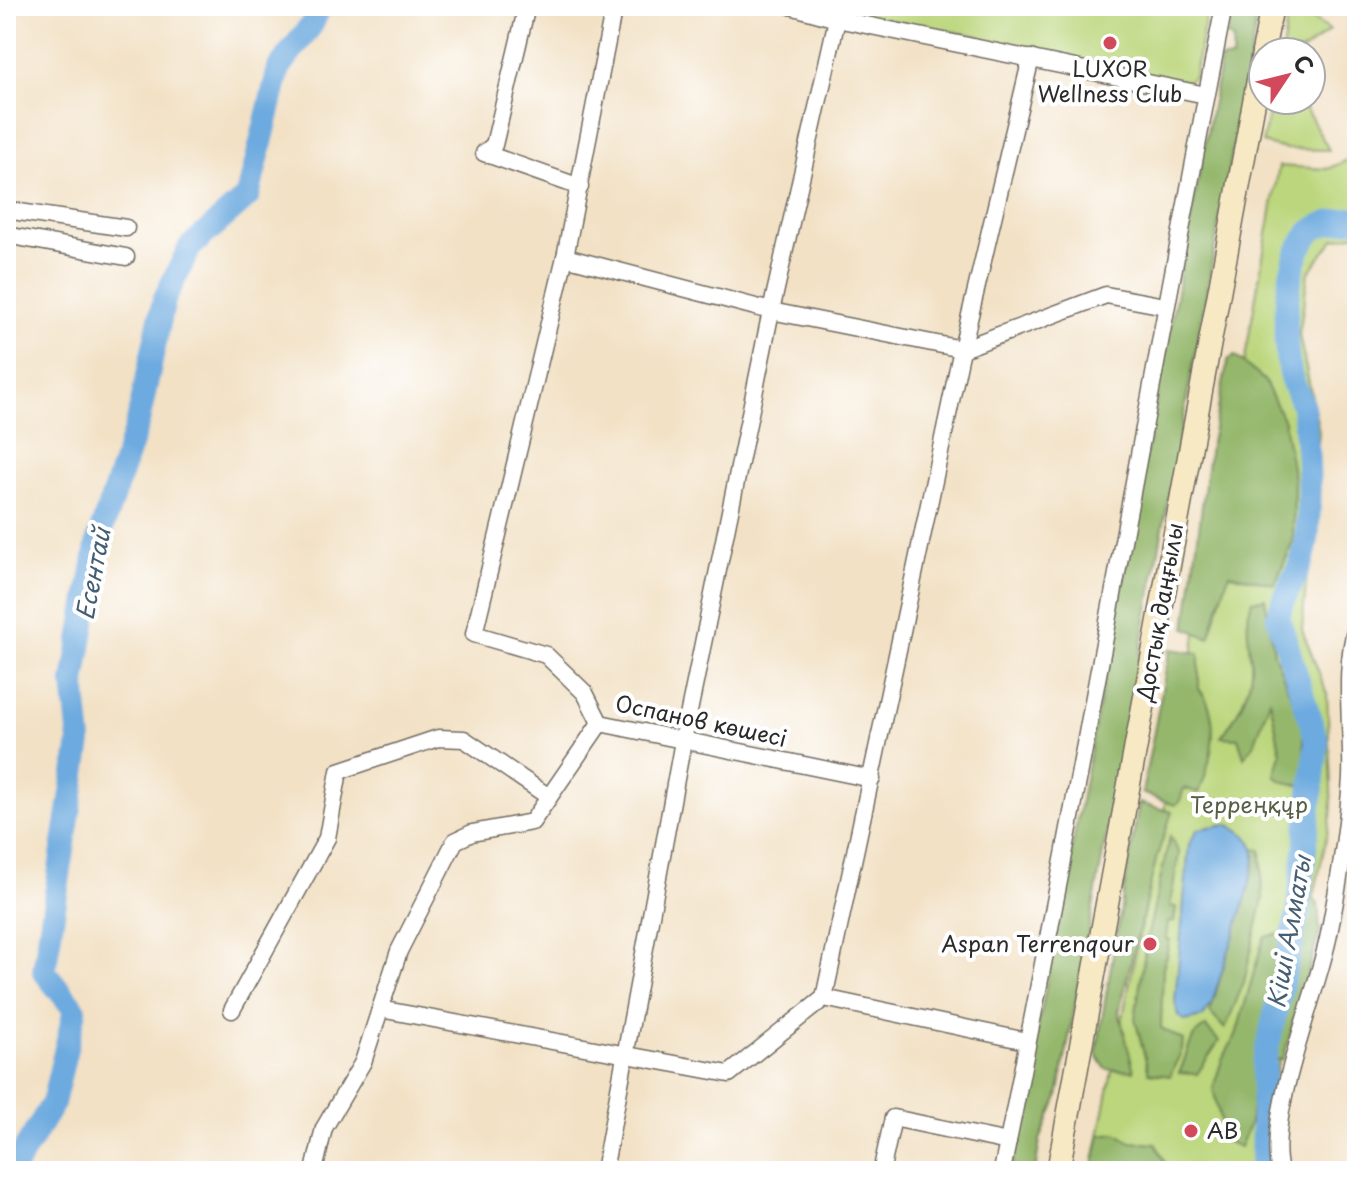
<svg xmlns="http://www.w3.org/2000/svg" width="1363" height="1177" font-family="'Playpen Sans',sans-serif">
<rect width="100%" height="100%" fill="#fff"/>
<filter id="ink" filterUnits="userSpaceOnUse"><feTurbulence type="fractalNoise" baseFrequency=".0125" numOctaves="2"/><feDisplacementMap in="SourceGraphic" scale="16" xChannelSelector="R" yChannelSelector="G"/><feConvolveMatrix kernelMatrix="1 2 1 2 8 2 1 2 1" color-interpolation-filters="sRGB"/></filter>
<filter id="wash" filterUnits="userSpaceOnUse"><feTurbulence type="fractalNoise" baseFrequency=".006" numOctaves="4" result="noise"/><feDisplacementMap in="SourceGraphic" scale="32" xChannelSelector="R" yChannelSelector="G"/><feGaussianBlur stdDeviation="1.8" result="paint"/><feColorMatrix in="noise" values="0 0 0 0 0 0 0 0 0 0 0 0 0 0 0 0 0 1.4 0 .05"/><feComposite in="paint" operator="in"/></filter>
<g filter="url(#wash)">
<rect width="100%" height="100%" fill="#f2e1c5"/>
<!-- green -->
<g fill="#bbd67c" stroke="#738054" stroke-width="2">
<path d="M827 6H1208L1194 76 1187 82 979 42V36L846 13Z"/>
<path d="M1288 13 1303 14 1330 30 1301 52H1282Z"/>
<path d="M1272 100H1301L1329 150 1285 149 1262 143Z"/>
<path d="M1357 156V234L1334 239 1308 274 1299 335 1319 431 1302 630 1327 693 1332 812 1255 1171H1092L1171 776 1279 166 1327 169Z"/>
</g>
<!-- forest -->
<g fill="#94b76c" stroke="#60714c" stroke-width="2">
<path d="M1238 14 1256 23 1058 1097 1040 1140 1035 1171H1011L1221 59H1232L1233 40 1227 36 1230 17Z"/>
<path d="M1235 356 1264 380 1284 421 1294 480 1293 542 1275 584 1229 574 1209 638 1186 628 1209 453 1228 360Z"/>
<path d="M1265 598 1274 653 1303 727 1307 787 1281 781 1275 775 1281 754 1270 700 1254 745 1244 757 1238 738 1221 737C1236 718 1253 688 1251 663 1249 640 1244 623 1252 601Z"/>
<path d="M1170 649 1199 653V689C1223 716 1211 763 1199 793L1184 788 1180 801 1175 805 1142 793Z"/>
<path d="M1139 803 1172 812 1157 856 1119 1012 1134 1071 1106 1069 1096 1054Z"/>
<path d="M1170 836 1179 853 1170 906 1176 907 1174 922H1168L1166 939 1170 940 1163 968 1161 1028 1183 1040 1182 1050 1170 1076 1149 1073 1135 1019 1146 943Z"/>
<path d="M1254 849 1261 850 1263 899 1244 982 1225 1029 1210 1013 1242 903Z"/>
<path d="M1304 890 1318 903 1320 931 1283 1059 1269 1061 1301 924Z"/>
<path d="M1284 933 1258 1057 1250 1123 1240 1147 1225 1141 1213 1088 1222 1060 1236 1035 1264 937Z"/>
<path d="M1206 1027 1219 1041 1197 1074 1179 1073C1187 1058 1189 1032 1206 1027Z"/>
<path d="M1116 1133 1131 1142 1156 1144 1166 1165 1165 1171H1092L1100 1135Z"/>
</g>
<!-- water -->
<path fill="#6daadf" stroke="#4c6a85" stroke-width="2" d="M1226 824C1239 829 1253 838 1255 853 1257 875 1220 974 1212 1003L1203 1017 1185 1021 1178 1016 1175 1001 1189 844 1198 829Z"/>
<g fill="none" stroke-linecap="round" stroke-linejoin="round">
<!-- river -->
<g stroke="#6daadf" stroke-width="24">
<path d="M12 1171 53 1103 75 1010 44 971 80 742 74 682 98 540 138 422 164 300 190 247 248 196 279 68 312 24 320 6"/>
<path d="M1262 1171 1264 1062 1298 914 1317 741 1278 617C1285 589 1305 566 1307 537 1311 495 1308 450 1303 408 1301 397 1295 390 1292 380 1281 346 1283 259 1311 232 1323 221 1341 221 1357 218"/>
</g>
</g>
</g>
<g filter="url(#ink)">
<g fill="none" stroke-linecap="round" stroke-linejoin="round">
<defs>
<g id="street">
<path d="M527 6 494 145 484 153 580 187"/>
<path d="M791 6 837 19 1206 95"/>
<path d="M6 210 126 228"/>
<path d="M6 235 126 257"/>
<path d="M565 257 771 311 962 349 1106 295 1165 306"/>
<path d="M600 723 585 693 546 655 474 634 565 257 614 6"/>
<path d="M824 998 1026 1041"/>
<path d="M380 1009 729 1074 824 998 962 349 1031 58"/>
<path d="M232 1010 327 838 339 771 438 738 464 739 549 797"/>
<path d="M883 1163 893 1118 1008 1142"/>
<path d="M314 1171 324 1128 363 1062 399 951 455 841 472 833 532 822 600 723 872 779"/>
<path d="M604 1171 683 741 771 311 840 6"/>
<path d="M1002 1171C1081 784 1148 394 1224 6"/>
<path d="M1280 1171C1265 1116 1317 995 1329 934 1339 882 1348 830 1351 777 1353 731 1342 668 1357 625"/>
</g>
<g id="secondary">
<path d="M1263 52 1272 6"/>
<path d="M1058 1171 1263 53"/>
</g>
</defs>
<!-- street casing -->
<use href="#street" stroke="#716b61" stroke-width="19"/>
<!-- secondary casing -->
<use href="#secondary" stroke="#716b61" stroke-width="25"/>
<!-- street -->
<use href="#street" stroke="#fff" stroke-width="16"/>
<!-- secondary -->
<use href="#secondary" stroke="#f7e9c3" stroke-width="22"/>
</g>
</g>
<!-- markers -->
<g fill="#d1495b" stroke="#fff" stroke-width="3">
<circle cx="1110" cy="43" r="8"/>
<circle cx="1150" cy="944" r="8"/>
<circle cx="1191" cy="1131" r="8"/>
</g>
<g text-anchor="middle" stroke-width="8" stroke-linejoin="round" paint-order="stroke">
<!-- poi labels -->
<g font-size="22" fill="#2b2b2b" stroke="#fff">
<text x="1110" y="77">LUXOR<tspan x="1110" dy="25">Wellness Club</tspan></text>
<text x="1134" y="952" text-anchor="end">Aspan Terrenqour</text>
<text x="1207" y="1139" text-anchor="start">AB</text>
</g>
<!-- street labels -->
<g font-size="22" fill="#2b2b2b" stroke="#fff">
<text transform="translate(1160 612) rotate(-80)" y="8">Достық даңғылы</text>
<text transform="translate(701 721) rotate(12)" y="8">Оспанов көшесі</text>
</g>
<!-- park labels -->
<g font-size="22" fill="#565e43" stroke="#fff">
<text x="1249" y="813">Терреңқұр</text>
</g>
<!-- water labels -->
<g font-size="24" font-style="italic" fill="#455e73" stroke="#fff">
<text transform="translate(94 574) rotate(-79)" y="8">Есентай</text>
<text transform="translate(1290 932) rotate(-80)" y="8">Кіші Алматы</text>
</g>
</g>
<!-- margin -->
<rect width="1363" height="1177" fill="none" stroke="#fff" stroke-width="32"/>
<!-- north arrow -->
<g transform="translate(1287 76) rotate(55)"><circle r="38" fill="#ffffff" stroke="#aaaaaa" stroke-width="2"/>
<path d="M0-6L14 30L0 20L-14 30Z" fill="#d1495b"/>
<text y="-12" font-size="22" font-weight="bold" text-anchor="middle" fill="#2b2b2b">С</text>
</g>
</svg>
